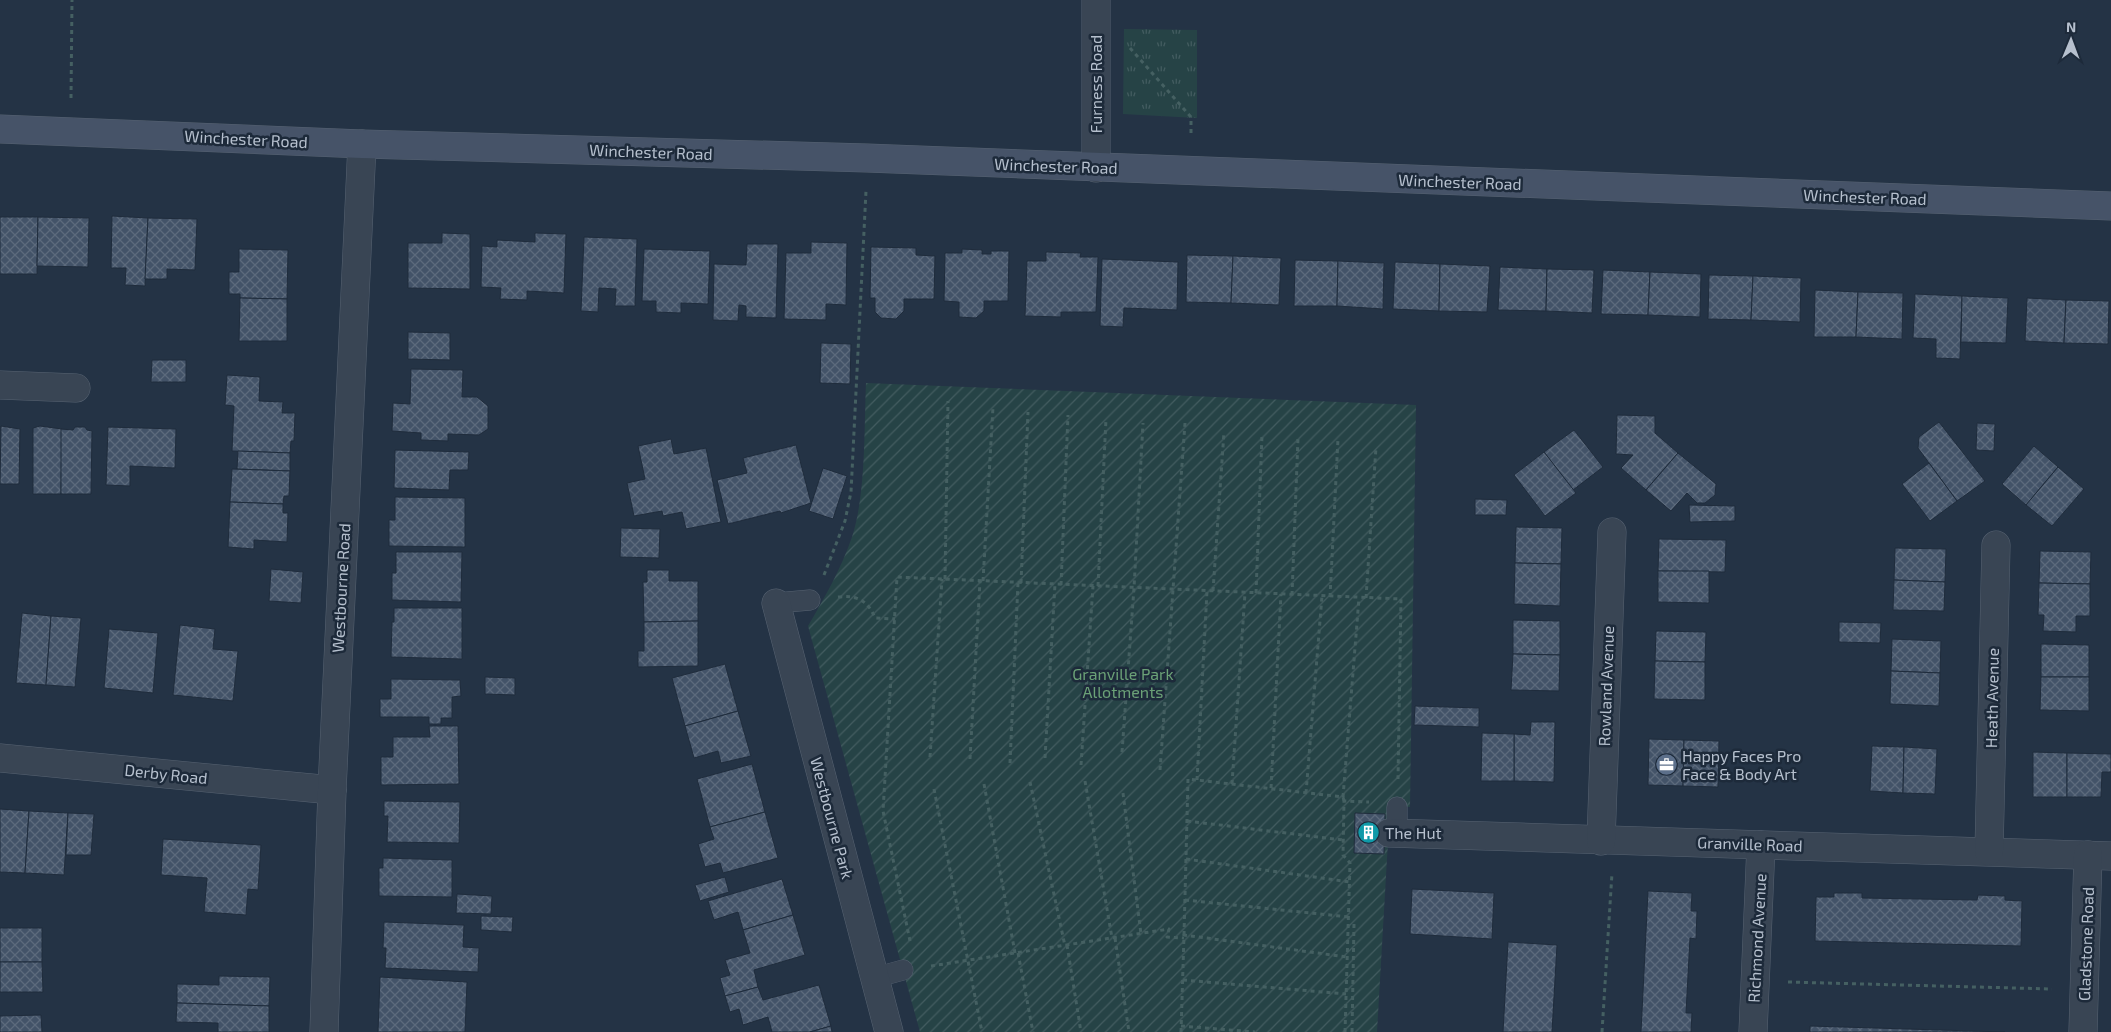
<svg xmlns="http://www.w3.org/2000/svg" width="2111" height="1032" font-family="'Exo 2',sans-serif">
<defs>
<pattern id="grass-tufts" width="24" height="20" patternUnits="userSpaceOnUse" patternTransform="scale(1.25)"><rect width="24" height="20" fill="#264346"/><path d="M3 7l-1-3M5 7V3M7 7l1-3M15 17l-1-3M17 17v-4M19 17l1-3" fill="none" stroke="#435c60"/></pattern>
<pattern id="garden-furrows" width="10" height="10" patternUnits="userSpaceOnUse" patternTransform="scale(1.25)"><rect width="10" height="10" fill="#264346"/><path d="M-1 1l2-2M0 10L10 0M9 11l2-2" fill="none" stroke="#435c60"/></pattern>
<pattern id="building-cross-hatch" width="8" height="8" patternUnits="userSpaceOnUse" patternTransform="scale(1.25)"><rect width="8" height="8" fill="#435368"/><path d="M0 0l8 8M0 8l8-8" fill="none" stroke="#5c6a7c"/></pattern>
</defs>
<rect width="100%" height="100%" fill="#243345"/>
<!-- grass -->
<path fill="url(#grass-tufts)" d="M1124 29 1197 30V118L1123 114Z"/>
<!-- garden -->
<path fill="url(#garden-furrows)" d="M866 383 1416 405 1410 807H1390L1377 1032H920L808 626C825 597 841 569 852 537 866 494 864 429 866 383Z"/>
<!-- building -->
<g fill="url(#building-cross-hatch)" stroke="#1f2c3c">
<path d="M112 216 148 218 145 286 125 285 126 268H111Z"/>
<path d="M0 217H38L37 274H0Z"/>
<path d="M38 217 89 218 88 267 37 266Z"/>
<path d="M148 218 197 219 195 270 167 269V279H145Z"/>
<path d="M442 233 470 234V289L408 288V243H442Z"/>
<path d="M535 233 566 234 564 293 527 291V300L500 299 501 288 481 287 482 246 497 247V240L535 242Z"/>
<path d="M584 237 637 239 635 306H615L616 289 599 288 598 312 581 311Z"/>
<path d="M811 242 847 243 846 305 826 304V320L784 319 786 253H811Z"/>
<path d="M747 244H778L776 318 746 317V306L739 305 738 321 713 320 714 264 746 265Z"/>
<path d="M871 247 916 248V255L935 256 934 299H904V311L896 319 881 318 875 312V298H870Z"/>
<path d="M239 249 288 250 287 299 240 298V294H229V272H239Z"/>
<path d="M644 249 710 251 708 304 681 303V313L656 312V301H642Z"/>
<path d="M962 249 982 250V254H991V251H1009L1008 301H984V311L976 318 959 317V302L944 301 945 253H962Z"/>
<path d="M1046 252 1081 253 1080 257H1098L1096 312H1061V317L1025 316 1027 261H1046Z"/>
<path d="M1187 255 1233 256 1231 303 1186 302Z"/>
<path d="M1233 256 1281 258 1279 305 1231 303Z"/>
<path d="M1102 259 1178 262 1177 310 1124 308 1123 327 1100 326Z"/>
<path d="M1295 260 1338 261 1337 306H1294Z"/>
<path d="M1338 261 1384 263 1383 309 1337 306Z"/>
<path d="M1395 262 1440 264 1439 311 1393 309Z"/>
<path d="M1440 264 1490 266 1487 312 1439 311Z"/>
<path d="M1500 267 1547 269 1546 311 1498 310Z"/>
<path d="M1547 269 1594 270 1592 313 1546 311Z"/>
<path d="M1603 270 1650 272 1648 315 1601 314Z"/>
<path d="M1650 272 1701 274 1700 317 1648 315Z"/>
<path d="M1709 275 1753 276 1751 320 1708 319Z"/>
<path d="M1753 276 1801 278 1800 322 1751 320Z"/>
<path d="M1815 290 1858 292 1856 337H1814Z"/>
<path d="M1858 292 1903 293 1902 339 1856 337Z"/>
<path d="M1915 294 1962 296 1960 359 1936 358V339L1913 338Z"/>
<path d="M1962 296 2008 298 2006 343 1961 342Z"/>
<path d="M240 298 287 299V341H239Z"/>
<path d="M2027 298 2066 300 2064 343 2025 341Z"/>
<path d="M2066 300 2109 301 2108 344 2064 343Z"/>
<path d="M408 332 450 333V360L408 359Z"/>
<path d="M821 343 851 344 850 384 820 383Z"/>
<path d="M152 360H186V382H151Z"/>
<path d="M411 369 463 370 462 397H477L488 406V429L479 435 448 434V441L421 440V433L392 431 393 403 410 404Z"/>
<path d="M227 375 260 377 259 401 283 402 282 413H295L294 441H291L290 453 232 451 234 406 225 405Z"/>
<path d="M1617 415 1655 416V433L1678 453 1646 490 1621 468 1633 455 1616 454Z"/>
<path d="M1939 422 1985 481 1957 501 1918 448 1919 437Z"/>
<path d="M1977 423 1995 424 1994 451 1976 450Z"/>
<path d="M1 426 20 429 19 484H0Z"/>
<path d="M40 426 62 429 61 494H33V428Z"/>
<path d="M75 427H85L87 430 92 431 91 494H61V429L73 430Z"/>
<path d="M108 427 176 429 175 468 130 466V486L106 485Z"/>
<path d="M1574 430 1603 467 1573 490 1544 452Z"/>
<path d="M671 439 674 454 706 448 721 522 686 529 682 512 663 516 662 511 634 516 627 483 645 479 638 446Z"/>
<path d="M796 445 811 503 781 513 780 511 728 524 717 480 747 473 743 458Z"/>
<path d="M2034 446 2058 467 2026 505 2002 484Z"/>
<path d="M395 450 469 452 468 470H450L449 490 394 488Z"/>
<path d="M238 451 290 453V471L237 469Z"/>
<path d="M1544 452 1576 493 1545 516 1514 475Z"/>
<path d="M1678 453 1716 484 1715 495 1705 503H1697L1687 493 1671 511 1646 490Z"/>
<path d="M1929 463 1957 501 1930 521 1902 484Z"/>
<path d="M2058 467 2084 489 2052 526 2026 505Z"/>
<path d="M823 468 847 476 833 519 809 511Z"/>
<path d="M232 469 290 471 289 496H284L283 504 230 502Z"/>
<path d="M395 497 465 498V547L389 546V520H395Z"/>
<path d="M1475 499 1507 500 1506 515H1475Z"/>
<path d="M230 502 283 504V513H288L287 542 254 540V549L228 547Z"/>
<path d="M1689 505 1735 506V521L1690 522Z"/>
<path d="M1516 527 1562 528 1561 564 1515 563Z"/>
<path d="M621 528 660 529 659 558 620 557Z"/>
<path d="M1659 539 1726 540 1725 572 1658 571Z"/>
<path d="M1895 548 1946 549 1945 582 1894 580Z"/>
<path d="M2040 551 2091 552 2090 584 2039 583Z"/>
<path d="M396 552H462L461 602 392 600V573H396Z"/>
<path d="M1515 563 1561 564 1560 606 1514 604Z"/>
<path d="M271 569 303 572 301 603 269 601Z"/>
<path d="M647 570H669V581H698V621L644 622 643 582H647Z"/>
<path d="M1658 571H1709V603L1658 602Z"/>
<path d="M1894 580 1945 582 1944 611 1893 610Z"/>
<path d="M2039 583 2090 584V616H2076V632L2043 631 2044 615H2038Z"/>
<path d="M394 608H462V659L391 657 392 622H394Z"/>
<path d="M22 613 51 616 46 685 16 683Z"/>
<path d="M51 616 81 618 75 687 46 685Z"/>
<path d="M1513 620 1560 621V655L1513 654Z"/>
<path d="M698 621V666L638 667V651H644V622Z"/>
<path d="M1839 622 1881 623 1880 643 1839 642Z"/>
<path d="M180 625 215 629 213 649 238 651 233 701 173 695Z"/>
<path d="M109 629 158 633 153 693 104 688Z"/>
<path d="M1656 631 1706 632 1705 662 1655 661Z"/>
<path d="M1892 639 1941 641 1940 673 1891 671Z"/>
<path d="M2041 644 2089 645V677H2041Z"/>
<path d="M1513 654 1560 655 1559 691 1511 690Z"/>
<path d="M1655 661 1705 662V700L1654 699Z"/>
<path d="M725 664 738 711 685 726 672 678Z"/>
<path d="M1891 671 1940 673 1939 706 1890 704Z"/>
<path d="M485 677 515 678V695L485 694Z"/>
<path d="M2041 677H2089V711L2040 710Z"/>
<path d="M391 679 460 680 461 696 452 697V718H441V724H429V717H380V699H391Z"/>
<path d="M1415 706 1479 708V727L1414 725Z"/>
<path d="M738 711 751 756 721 763 718 751 694 758 685 726Z"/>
<path d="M1531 722H1555L1554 782 1514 781V734L1530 735Z"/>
<path d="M429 726H458L459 784 381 785V757H393V737H430Z"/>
<path d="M1482 733 1514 734V781H1481Z"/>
<path d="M1649 739 1684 740 1683 786 1648 785Z"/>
<path d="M1684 740 1719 741 1718 787 1683 786Z"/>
<path d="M1872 746 1904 747 1903 793 1870 791Z"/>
<path d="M1904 747 1937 749 1935 794 1903 793Z"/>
<path d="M2033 752 2067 753V797H2033Z"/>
<path d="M2067 753 2111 754V772H2102L2101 797H2067Z"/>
<path d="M752 764 765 812 710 827 697 779Z"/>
<path d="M384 801 460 802 459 843 387 842 388 816H384Z"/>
<path d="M0 809 29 811 25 873 0 872Z"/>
<path d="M29 811 68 813 64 875 25 873Z"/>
<path d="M765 812 778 858 723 873 720 863 705 867 698 844 714 839 710 827Z"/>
<path d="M68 813 94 814 91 855H66Z"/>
<path d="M1355 813 1385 814 1384 854 1354 853Z"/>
<path d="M163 839 261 845 258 890 248 889 246 915 204 912 207 878 161 875Z"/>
<path d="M383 858 452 860V897L379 896V868H383Z"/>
<path d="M725 877 729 892 700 901 695 885Z"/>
<path d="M782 879 793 915 743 930 738 912 714 920 708 901Z"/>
<path d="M1412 889 1494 893 1492 939 1410 934Z"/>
<path d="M1648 891 1692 893 1691 911H1697L1696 939 1690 938 1686 1013H1692L1691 1032H1641Z"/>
<path d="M1834 893H1862V898L1977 900 1978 895 2005 896V900L2022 901 2021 946 1815 941 1816 897H1834Z"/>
<path d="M457 894 492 896 491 914 456 913Z"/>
<path d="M793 915 805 955 754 970 758 987 725 996 720 978 730 975 725 960 750 953 743 930Z"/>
<path d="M481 916 513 917 512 932 481 930Z"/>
<path d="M384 922 464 925 463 947 479 948 478 972 385 968 386 948H383Z"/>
<rect x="0" y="928" width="42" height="34"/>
<path d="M1508 942 1557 945 1552 1032H1503Z"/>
<path d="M0 962H42L43 992H0Z"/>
<path d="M219 976 270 977 269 1006 177 1003V984L219 985Z"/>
<path d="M380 977 467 982 465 1032H378Z"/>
<path d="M819 985 831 1026 810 1032H772L768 1017 743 1025 739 1009 730 1012 725 996 758 987 763 1000Z"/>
<path d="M177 1003 269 1006V1032H218V1023L176 1022Z"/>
<path d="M41 1015 42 1032H0V1016Z"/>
<path d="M831 1026 832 1032H810Z"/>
<path d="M1810 1026 2005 1032H1810Z"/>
</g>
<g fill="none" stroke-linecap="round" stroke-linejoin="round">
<defs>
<g id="lane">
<path d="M776 603 810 600"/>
<path d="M1397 833V807"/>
<path d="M874 978 903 970"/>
</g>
<g id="street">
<path d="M1096 168V0"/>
<path d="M0 385 76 388"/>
<path d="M776 603 889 1032"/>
<path d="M0 758 332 790"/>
<path d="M1389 833 2111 856"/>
<path d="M1601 841 1612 532"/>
<path d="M1989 851 1996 545"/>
<path d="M324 1032 332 790 362 144"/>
<path d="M1753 1032 1761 845"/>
<path d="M2083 1032 2088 855"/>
</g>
<path id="secondary" d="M0 129 362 144 867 158 2111 206"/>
</defs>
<!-- lane casing -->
<use href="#lane" stroke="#576372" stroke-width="21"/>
<!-- street casing -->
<use href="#street" stroke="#576372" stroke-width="29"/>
<!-- secondary casing -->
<use href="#secondary" stroke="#576372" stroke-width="29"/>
<!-- path -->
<g stroke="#456062" stroke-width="3" stroke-dasharray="4 4" stroke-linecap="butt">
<path d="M1130 48 1191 117V136"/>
<path d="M71 98 72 0"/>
<path d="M824 575 845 521 851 492 866 191"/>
<path d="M945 579 948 401"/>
<path d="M983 581 993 407"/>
<path d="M1021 583 1028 412"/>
<path d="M1061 585 1068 415"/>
<path d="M1098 586 1106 419"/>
<path d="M1213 591 1224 432"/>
<path d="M1256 593 1262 435"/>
<path d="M1292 595 1298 438"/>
<path d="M838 597C856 595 868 600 875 618L895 619"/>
<path d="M1330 597 1338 439"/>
<path d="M1366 598 1376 447"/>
<path d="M1122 752 1134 588 1143 423"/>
<path d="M930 757 942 579"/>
<path d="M1045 758 1055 584"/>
<path d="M970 759 980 581"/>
<path d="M1010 763 1018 583"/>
<path d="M1081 765 1093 586"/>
<path d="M1160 770 1185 423"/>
<path d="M1197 780 1207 591"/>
<path d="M1085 781 1112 938"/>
<path d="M1030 782 1065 946"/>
<path d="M984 784 1015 953"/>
<path d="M1232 784 1245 593"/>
<path d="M1271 788 1281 594"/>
<path d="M934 789 982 1032"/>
<path d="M1123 793 1141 934"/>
<path d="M1306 793 1322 596"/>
<path d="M1343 797 1359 598"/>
<path d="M1187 821 1343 840"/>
<path d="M1186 859 1350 882"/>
<path d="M1185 900 1349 917"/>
<path d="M1184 935 1188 779 1343 797 1344 801"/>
<path d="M1115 938 1129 1032"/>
<path d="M910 941 883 811 897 577 1401 599 1398 779"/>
<path d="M1067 945 1081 1032"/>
<path d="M1018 953 1033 1032"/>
<path d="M931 966 1169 929 1167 937 1184 938"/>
<path d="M1183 980 1346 994"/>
<path d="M1788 982 2052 989"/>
<path d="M1181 1026 1255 1032"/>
<path d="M1181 1032 1184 935 1347 957"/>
<path d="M1345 1032 1350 863 1343 855 1344 801 1369 802"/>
<path d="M1352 1032 1354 924"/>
<path d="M1602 1032 1612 873"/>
</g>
<!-- lane -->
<use href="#lane" stroke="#394554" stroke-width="20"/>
<!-- street -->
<use href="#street" stroke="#394554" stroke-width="28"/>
<!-- secondary -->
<use href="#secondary" stroke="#465368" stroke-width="28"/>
</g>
<!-- icons -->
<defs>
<symbol id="office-disc" viewBox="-11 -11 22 22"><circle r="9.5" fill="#5c6f8a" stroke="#1d2a3a"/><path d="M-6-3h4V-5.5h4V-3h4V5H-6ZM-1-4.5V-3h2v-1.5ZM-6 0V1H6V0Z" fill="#fff"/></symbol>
<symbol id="building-disc" viewBox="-11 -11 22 22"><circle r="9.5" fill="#0f9aa8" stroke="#1d2a3a"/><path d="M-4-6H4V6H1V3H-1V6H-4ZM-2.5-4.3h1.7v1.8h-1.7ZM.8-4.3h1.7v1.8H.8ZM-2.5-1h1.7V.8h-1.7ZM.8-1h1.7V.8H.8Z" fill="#fff"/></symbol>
</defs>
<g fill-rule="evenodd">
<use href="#office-disc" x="1654" y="752" width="25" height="25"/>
<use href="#building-disc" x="1356" y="820" width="25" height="25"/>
</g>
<g text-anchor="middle" stroke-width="5" stroke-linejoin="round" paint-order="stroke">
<!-- street labels -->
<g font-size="16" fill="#b6c0ce" stroke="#1d2a3a">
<text transform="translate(1096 84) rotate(-90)" y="6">Furness Road</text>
<text transform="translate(246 139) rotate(3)" y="6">Winchester Road</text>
<text transform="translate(651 152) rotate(2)" y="6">Winchester Road</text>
<text transform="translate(1056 166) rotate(2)" y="6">Winchester Road</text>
<text transform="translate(1460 182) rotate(2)" y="6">Winchester Road</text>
<text transform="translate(1865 197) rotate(2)" y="6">Winchester Road</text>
<text transform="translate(341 588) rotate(-87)" y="6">Westbourne Road</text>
<text transform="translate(1606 686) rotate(-88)" y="6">Rowland Avenue</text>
<text transform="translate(1992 698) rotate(-89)" y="6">Heath Avenue</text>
<text transform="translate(166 774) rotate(6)" y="6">Derby Road</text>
<text transform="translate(832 818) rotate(75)" y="6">Westbourne Park</text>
<text transform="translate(1750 844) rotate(2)" y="6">Granville Road</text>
<text transform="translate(1757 938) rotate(-87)" y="6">Richmond Avenue</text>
<text transform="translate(2086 944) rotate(-88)" y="6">Gladstone Road</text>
</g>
<!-- park labels -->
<g font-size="16" fill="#6ba177" stroke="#1d2a3a">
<text x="1123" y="680">Granville Park<tspan x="1123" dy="18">Allotments</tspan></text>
</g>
<!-- poi labels -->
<g font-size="16" fill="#b6c0ce" stroke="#1d2a3a" text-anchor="start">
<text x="1682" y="762">Happy Faces Pro<tspan x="1682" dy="18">Face &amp; Body Art</tspan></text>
<text x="1385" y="839">The Hut</text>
</g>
</g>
<!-- north arrow -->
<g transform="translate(2071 40) rotate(1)" stroke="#1d2a3a" stroke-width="4" paint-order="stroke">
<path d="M0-4L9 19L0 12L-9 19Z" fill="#b6c0ce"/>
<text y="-8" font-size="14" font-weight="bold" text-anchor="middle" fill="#b6c0ce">N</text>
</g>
</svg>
